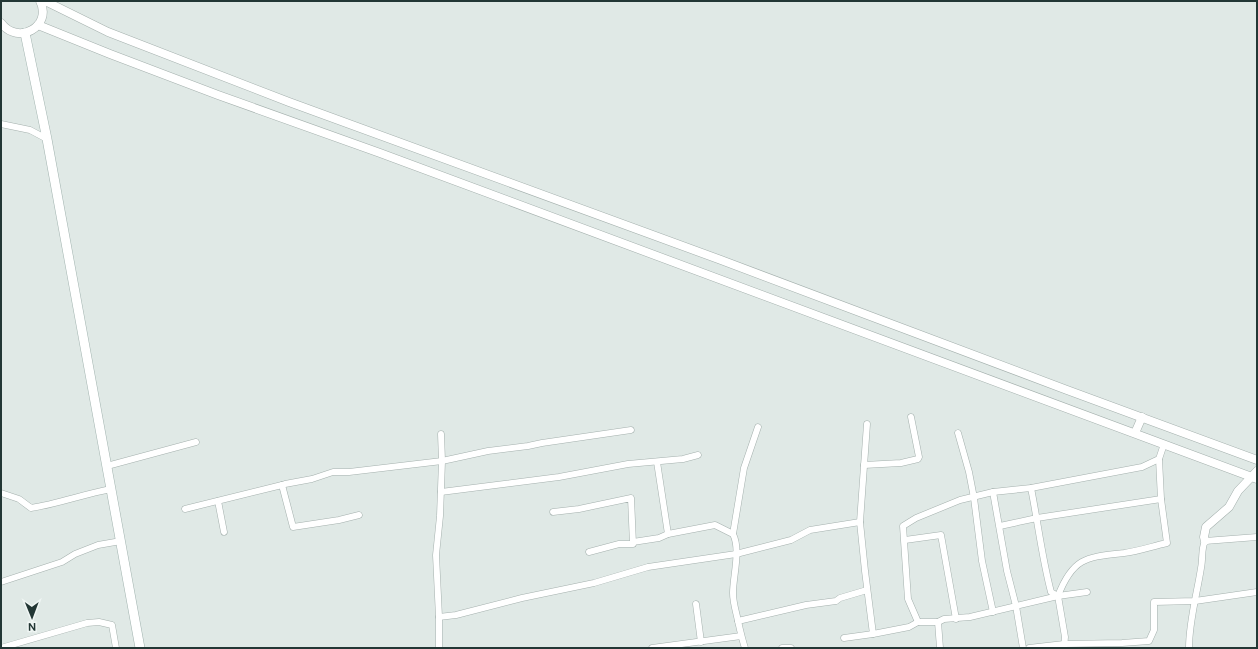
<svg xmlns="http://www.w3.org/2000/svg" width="1258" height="649" font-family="'DM Sans',sans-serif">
<rect width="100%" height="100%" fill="#e0e9e6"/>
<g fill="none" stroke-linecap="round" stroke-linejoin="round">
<defs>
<g id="minor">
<path d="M1 124 30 130 47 139"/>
<path d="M867 424 860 522 865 571 873 634"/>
<path d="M958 433 969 472 974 498 982 561 993 612"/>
<path d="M657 462 668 534"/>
<path d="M864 465 901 463 918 459 919 457 911 417"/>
<path d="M107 466 196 442"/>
<path d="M282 485 293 527 339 520 359 515"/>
<path d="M1031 488C1038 523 1042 558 1051 592L1058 596 1065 637 1064 648"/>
<path d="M441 492 559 477 628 464 683 459 698 455"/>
<path d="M993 492 1007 571 1016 606 1023 648"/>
<path d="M1 493 19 499 31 508C58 504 84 494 111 489"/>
<path d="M218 501 224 532"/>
<path d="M185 509 282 485 285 484 312 479 333 472H349L442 461 488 451 528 446 542 443 631 430"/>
<path d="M553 512 579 509 631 498 633 544H619L589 552"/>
<path d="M1000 526 1037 518 1161 499"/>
<path d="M905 540 941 535 956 619"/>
<path d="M633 542 659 538 668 534 715 525 733 534"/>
<path d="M1 582 62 562 75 554 98 545 121 541"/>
<path d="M1058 596C1073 557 1087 557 1124 553 1139 551 1153 546 1167 543L1161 499 1159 459 1164 444"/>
<path d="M696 604 701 642"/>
<path d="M439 617 456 615 522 598 594 583 648 567 736 554 791 540 810 530 860 522"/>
<path d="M738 621 806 605 836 601 840 598 867 590"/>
<path d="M918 622 908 599 903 526 916 518 960 500 993 492 1031 488 1142 467 1159 459"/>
<path d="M938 622 940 648"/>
<path d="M844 638 873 634 909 627 918 622H938L944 619 970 617 1058 596 1087 592"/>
<path d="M1 648 87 623 99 622 112 625 116 648"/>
<path d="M439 648V617L436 555 440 516 442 461 441 434"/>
<path d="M652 648 741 636"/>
<path d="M745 648C742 639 740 630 738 621 736 611 733 603 733 593 733 576 741 550 733 534L744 468 758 427"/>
<path d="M782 648H791"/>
<path d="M1029 648 1064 644 1122 643 1149 641 1154 630V602L1195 601 1257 592"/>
<path d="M1189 648C1189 621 1197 594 1201 568 1203 559 1201 549 1205 541L1257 537"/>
</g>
<g id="tertiary">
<path d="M45 1 108 32 289 102 721 260 1067 390 1257 460"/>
<path d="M1 23C18 46 53 26 40 1"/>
<path d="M38 25 110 54 218 95 380 153 1257 479"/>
<path d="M1135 433 1142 417"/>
<path d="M1205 541 1204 537 1206 527 1229 507 1238 491 1257 471"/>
</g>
<path id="secondary" d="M25 33 47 139 140 648"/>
</defs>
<!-- minor casing -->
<use href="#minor" stroke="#a4b0ad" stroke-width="7"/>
<!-- tertiary casing -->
<use href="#tertiary" stroke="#a4b0ad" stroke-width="9"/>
<!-- secondary casing -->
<use href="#secondary" stroke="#a1b3af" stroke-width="10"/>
<!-- minor -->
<use href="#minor" stroke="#fff" stroke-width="6"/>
<!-- tertiary -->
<use href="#tertiary" stroke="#fff" stroke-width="8"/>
<!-- secondary -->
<use href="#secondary" stroke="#fff" stroke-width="9"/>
</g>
<!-- border -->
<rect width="1258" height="649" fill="none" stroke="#233735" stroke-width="4"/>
<!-- north arrow -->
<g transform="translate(32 617) rotate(179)" stroke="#f0f6f4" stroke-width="3" paint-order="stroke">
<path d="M0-3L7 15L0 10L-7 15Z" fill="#233735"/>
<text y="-6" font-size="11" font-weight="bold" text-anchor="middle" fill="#233735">N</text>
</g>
</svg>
